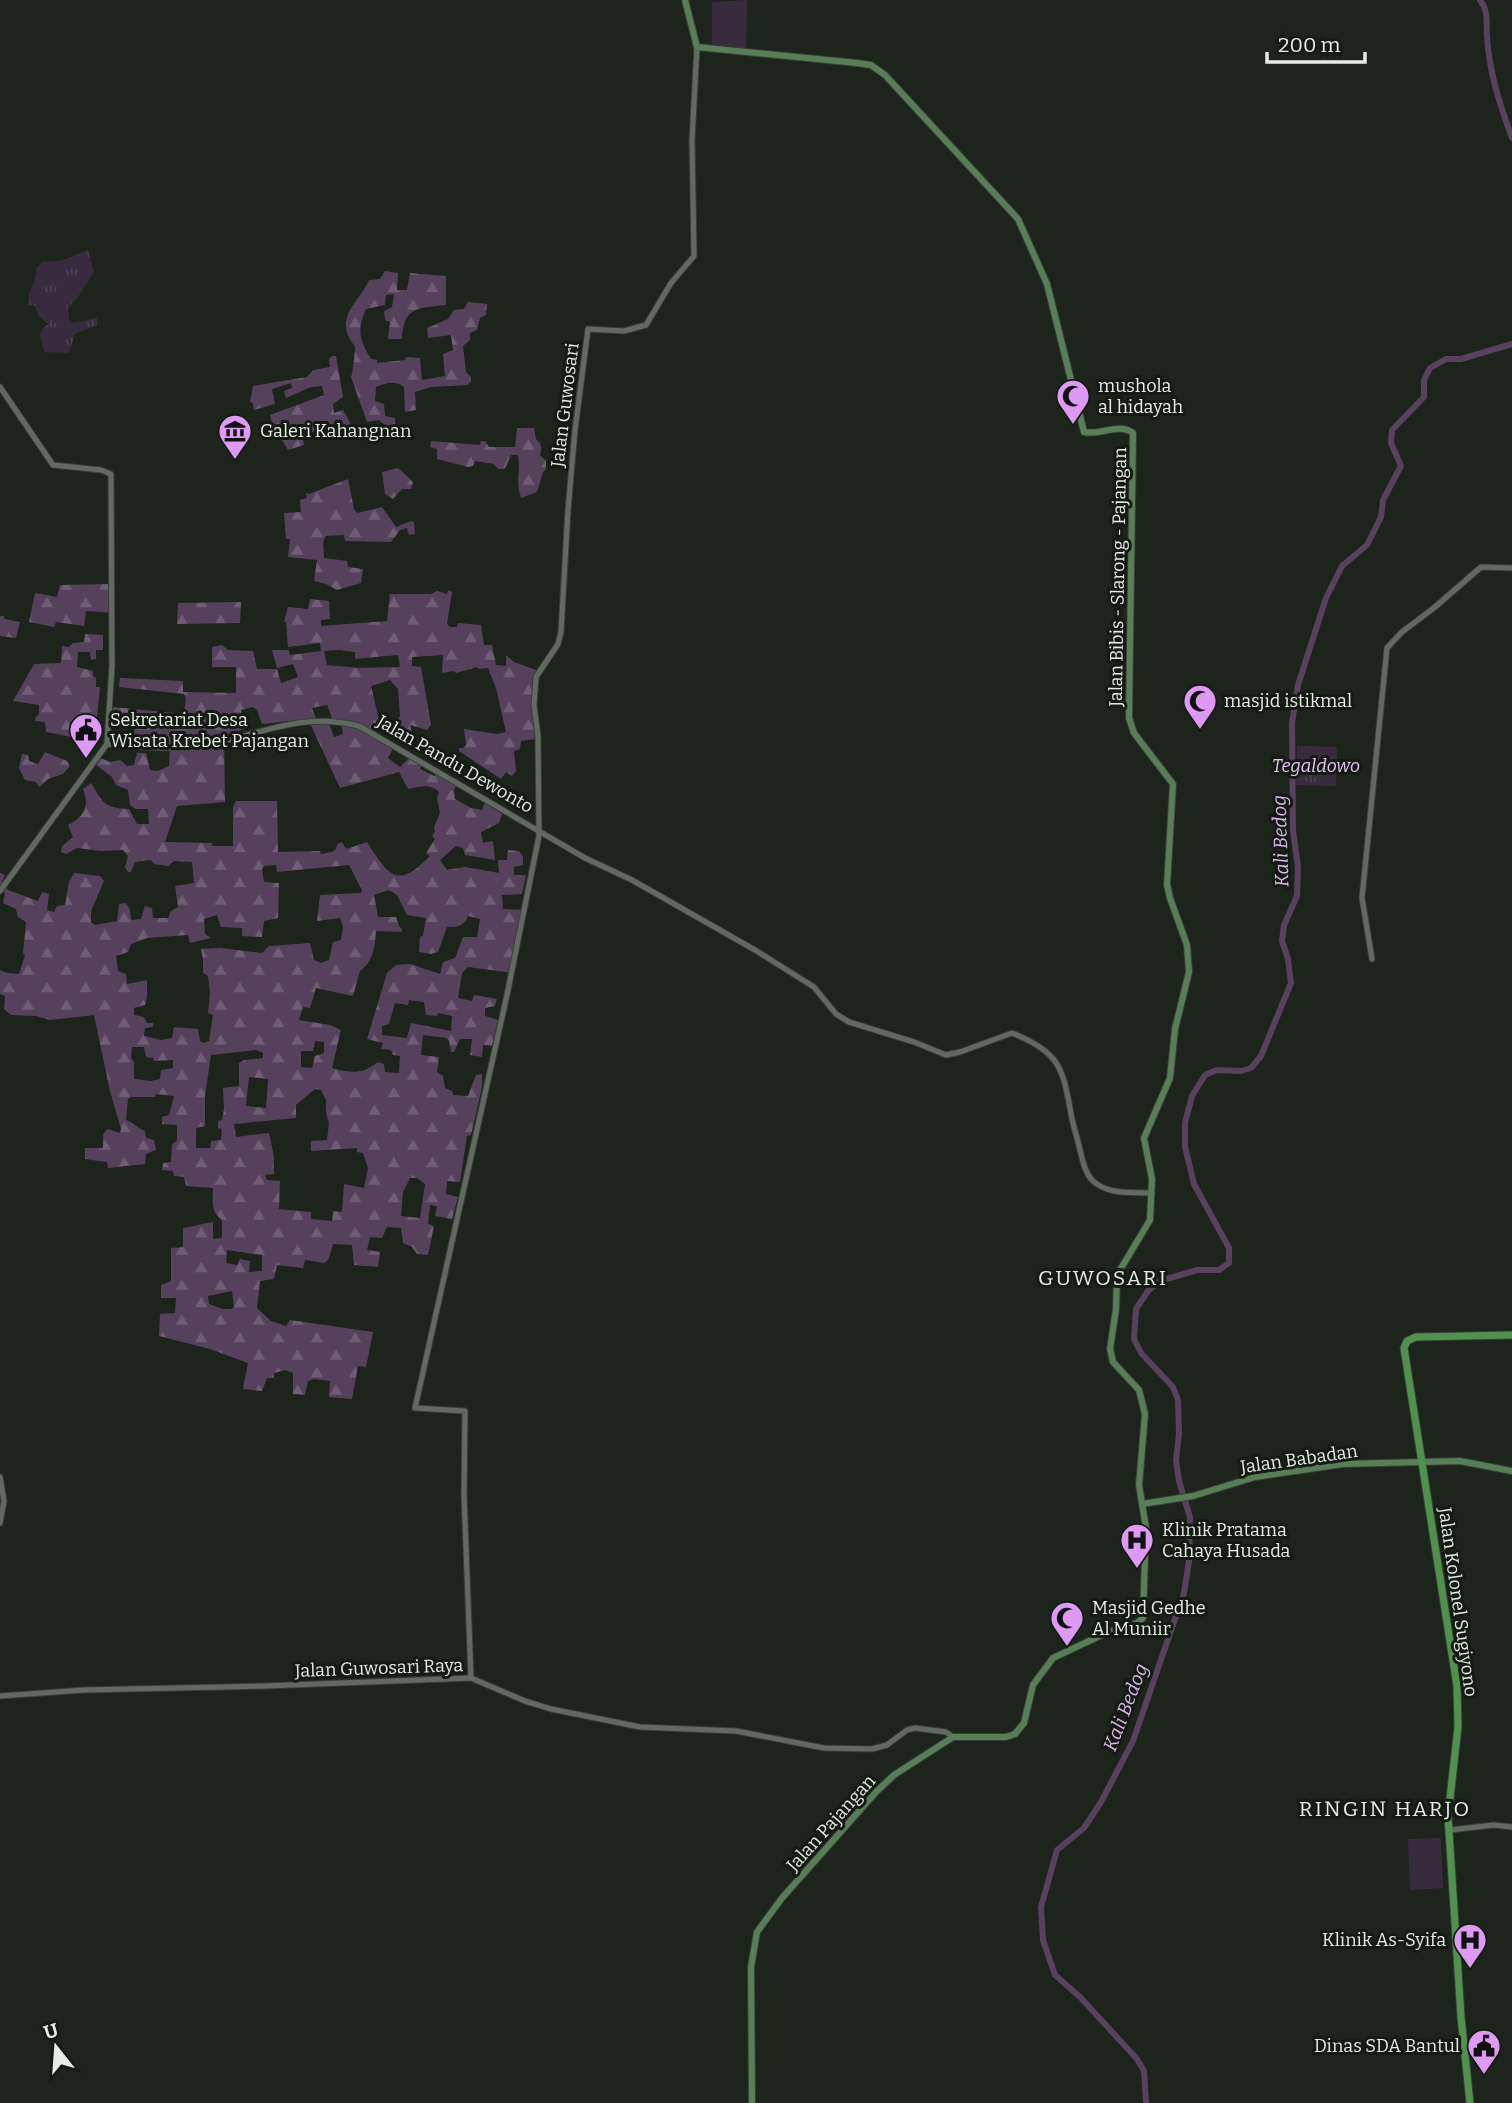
<svg xmlns="http://www.w3.org/2000/svg" width="1512" height="2103" font-family="Bitter,serif">
<defs>
<pattern id="grass-tufts" width="24" height="20" patternUnits="userSpaceOnUse" patternTransform="scale(1.75)"><rect width="24" height="20" fill="#392b3e"/><path d="M3 7l-1-3M5 7V3M7 7l1-3M15 17l-1-3M17 17v-4M19 17l1-3" fill="none" stroke="#4c4050"/></pattern>
<pattern id="forest-firs" width="22" height="20" patternUnits="userSpaceOnUse" patternTransform="scale(1.75)"><rect width="22" height="20" fill="#56415d"/><path d="M5 1l3.5 6h-7zM16 11l3.5 6h-7z" fill="#6e5d74"/></pattern>
</defs>
<rect width="100%" height="100%" fill="#1d241c"/>
<!-- grass -->
<g fill="url(#grass-tufts)">
<path d="M88 250 94 272 78 297 68 308 69 319 73 323 97 318V325L75 334 69 353 44 352C42 339 35 333 48 324L39 316 35 306 29 305C25 292 38 283 36 269L42 262 60 261Z"/>
<path d="M1297 746 1337 747 1336 786 1296 785Z"/>
</g>
<!-- forest -->
<g fill="url(#forest-firs)" fill-rule="evenodd">
<path d="M385 271 398 273 397 290H407L410 273 446 276V305C419 308 403 306 402 339H388L390 322 385 320 384 311 392 307 394 294 386 295 385 305 366 309C357 330 359 339 371 359L377 360V363L405 360 406 357 420 358 422 380 445 376 443 354 453 350 451 335 428 338 427 328 448 319 454 310 464 309 468 302 487 304 486 315 480 318 477 330 470 333V340L463 346 466 372 471 377V382L467 385 431 387 415 392 416 410 405 412 404 387C395 380 386 383 376 387L375 401 384 404 385 416 395 418 396 434 379 420 367 422 351 377C353 373 355 351 355 346 332 318 359 303 369 280L380 279Z"/>
<path d="M332 356H336L343 397 333 404 334 413 343 410 355 432 343 437 338 426 302 434 304 445 288 450 272 424 270 415 324 395 322 386 311 387 286 398 284 391 292 388 291 383 272 389 275 404 254 410 253 403 250 402 253 386 307 377 313 370 330 367 329 359Z"/>
<path d="M517 428H534L536 439C542 444 542 448 540 455L546 461V469L543 472 537 492 521 498C515 481 521 472 518 455H511L505 469H498L494 464 475 461 473 466 468 467 437 459V449L430 447 431 441 480 445 481 441H485L489 447H515Z"/>
<path d="M398 468 413 482 411 489H402L393 499 385 494 382 472Z"/>
<path d="M348 479 354 509 357 513 382 507 396 527 411 521 414 522 415 534 409 535 407 528 400 530 391 542 345 541 344 535 326 536 323 542 324 558 347 561 348 567 363 569 361 583 337 590 326 584 314 581 317 560 288 557 290 539H286L284 513 301 512 300 500 307 498 306 493 309 494Z"/>
<path d="M109 584 114 613 86 611 84 626 56 622 54 627 29 622 35 593 57 597 60 585Z"/>
<path d="M448 590 452 592 447 624 450 627H457L458 623 481 625 484 645H492L496 665 506 666V655L514 662 536 670 532 703 535 739 521 741 520 749 514 751 516 771 512 776 506 772 501 779 459 751V748H463L466 745 464 729 497 734 506 732 496 688 488 668 479 669 477 667 456 673 454 671 442 673 443 655 412 657V666L421 667 431 725 427 730 410 725 414 739 407 744 402 743 406 738 397 720 400 716 398 689 390 680 371 686 380 724 376 732 395 744 388 758 400 767 410 757 422 765 420 769 434 776 437 773 457 784 454 790 455 799 471 808 482 810 485 803 502 814 499 823 481 832 483 843 493 841 495 860 465 855 463 848 456 846 440 860 447 870 465 867 499 873 498 860H507L508 850 519 851 523 857V865L514 867V875H526L522 894 502 895 503 909 525 910 513 973 468 967 462 973 458 998 472 1001 474 995 497 999 495 1006 485 1008V1016L498 1020 492 1046 483 1045 482 1057 470 1055 472 1039H460L454 1052H451L449 1041 447 1038 423 1035 421 1055 439 1057 437 1072 443 1076 445 1088 452 1091 453 1095 468 1096 476 1075 482 1074V1087L471 1135 467 1136 460 1182 447 1181 446 1194 458 1197 452 1219 435 1216 437 1206 430 1205 428 1224 434 1226 428 1255 417 1254 412 1247 403 1243 401 1228 387 1227 382 1238 370 1237 367 1250 380 1252 378 1267 354 1265 352 1245 333 1244 329 1258 325 1263 305 1260 303 1268 277 1265 274 1279 260 1281 257 1308 271 1321 286 1326 290 1320 373 1332 366 1367 358 1366 352 1399 329 1397 330 1381 314 1379 308 1381 305 1395 293 1394V1373L285 1370 274 1373V1378H267L262 1391 243 1389 248 1363 210 1349 159 1336 160 1314 175 1313 176 1298H161V1285L171 1281V1248L183 1247V1228L213 1222V1239L222 1238V1220C210 1211 213 1202 213 1188L186 1186 184 1177 174 1176 173 1171 162 1170 163 1163 171 1162 172 1144 177 1141V1125L162 1124V1117L169 1115 174 1096 156 1094 155 1097H131L128 1099 126 1120C134 1123 137 1128 145 1131L146 1138 154 1140 156 1150 146 1154 145 1164 108 1168 107 1162 85 1159V1148H103V1135L107 1129 120 1133 121 1129 110 1091 94 1015 50 1020 36 1016 11 1015 4 1009 5 996 0 994V970L7 973 19 974 25 955 23 953 26 922 18 917 16 909 3 903 5 893 0 890V873L5 875 2 881 8 890 38 901 42 892 49 894 47 910 54 912 57 906 65 905 69 882 74 873 100 876 104 881 91 911V922L95 925 117 921 119 904 126 903 130 910 131 920 141 919 145 906 152 908 153 918H168L171 911 178 907 175 886 194 883 192 862 174 861 168 866 154 864 151 860 135 862 131 872H128L125 867 128 856 123 850 101 851 77 848 66 854 61 852 62 846 73 837 68 825C84 817 90 806 83 789L91 783C103 803 104 808 129 809L137 824H149L148 809H136L130 805 128 790 116 785 112 777 96 765 100 758 110 762 120 760 127 766 134 765 137 753H146L150 770 158 771 169 766 170 745 135 741 134 724 112 721 113 707 184 714 186 698 184 694 119 687 120 678 183 681V692L236 693V667H212V647L222 645 228 650 253 651 257 669H277L281 683 298 677 293 664 277 668 272 650H289L290 655 321 651 320 643 288 647 286 622H284L288 607 308 609 310 599 329 601 330 619 321 620V626L387 621 390 594H431L437 591 447 594ZM339 650 355 652V659L398 655 400 667 359 668 327 665 324 651ZM327 705 334 723 341 724 343 734 334 737 327 719H316L312 708ZM253 707 257 710 262 724 308 719 340 788 399 772 408 789C419 787 430 783 439 792L437 798 440 813 434 827 435 832 432 836 435 839 426 853 430 856C397 890 389 876 367 842L346 849 342 842 337 844 336 849 332 852 321 854 320 851 278 852 277 801H236L233 807V846H212V843L165 842 177 806 225 802 224 737 244 729 241 710ZM276 865 277 872 349 865 362 890 361 893 320 895 317 921 340 918 343 927 341 940 333 942 329 960 321 963 314 960 310 943 269 946 262 953 220 948 201 949 203 960V973L208 976 210 993 208 1013 213 1015 209 1041 204 1043 200 1041 198 1029 174 1027 172 1038 161 1040 144 1036 145 1028 153 1027V1023H147L144 1017 134 1015V1008L145 1005 147 997V980L127 984 126 974 118 971 116 956 128 952 131 944 147 938 188 935 190 943 211 938 205 934 204 919 217 915 221 927 242 928V936L262 937 264 921 278 918 279 883 264 882 262 869 264 866ZM389 890 397 895 407 915 426 918 423 936 420 937 419 952 431 954 438 952 447 927C458 927 463 927 468 916L480 919 477 937H463L455 958 443 962 440 974 410 964 396 965 387 973 367 1039 383 1043 381 1049 391 1050 393 1055 400 1056 399 1073 385 1072 384 1064 378 1062C362 1075 350 1073 332 1068L341 1030 330 1025 299 1020 303 1007 310 1008 316 988 353 996 360 971C373 962 375 946 376 931L402 932V929L399 926 396 917H378L374 895ZM409 1000 424 1002 426 1015 437 1016 438 1013 452 1016 451 1031 411 1023 407 1038 382 1035V1026L389 1024 395 1003 408 1005ZM315 1041 324 1042V1053L315 1056 312 1068 301 1067V1051H313ZM132 1047H144L146 1057 153 1058 154 1061 173 1060V1068L161 1070 160 1079 151 1081 134 1079V1062L131 1058ZM256 1050 263 1053V1058L244 1060 239 1063V1086L223 1088 224 1109 222 1120 218 1121V1128L222 1129 221 1140 211 1141 210 1148H196V1128L205 1126V1096L211 1055ZM249 1077 268 1079 266 1108 246 1106ZM315 1089 321 1090 326 1100V1113L329 1123 327 1140 311 1141V1151L357 1148V1152L363 1153 368 1168 364 1188 344 1184 342 1212 333 1211 332 1221 311 1219V1212L279 1209 280 1181 267 1180 265 1175 274 1174V1157L269 1133 236 1137 234 1124 296 1118V1105ZM410 1178H417L425 1184 420 1218 401 1216 403 1192ZM227 1250 262 1255V1271L249 1272 250 1261 240 1259 237 1265 226 1263ZM232 1291 234 1307 232 1309H223L209 1304 208 1296Z"/>
<path d="M241 602 240 623 177 624 178 603Z"/>
<path d="M0 616H4V619L20 622 16 638 0 636Z"/>
<path d="M85 634 103 635V650H96V659L91 660 90 652H78L77 667 93 671V676L96 678V687H100L97 718 79 715 76 738 46 732 45 722 35 721 36 717 39 714V705L13 701 34 664 61 663 62 646 69 647 73 643 84 642Z"/>
<path d="M45 752 67 761 70 766 63 774 48 779 39 787 36 782 25 780 19 768 22 754 28 755 29 761 38 764Z"/>
</g>
<!-- pitch -->
<g fill="#392b3e">
<path d="M747 0 746 49 712 46V2Z"/>
<path d="M1441 1838 1443 1888 1410 1890 1408 1839Z"/>
</g>
<g fill="none" stroke-linecap="round" stroke-linejoin="round">
<!-- river -->
<g stroke="#57415d" stroke-width="6">
<path d="M1480 0C1489 11 1486 23 1487 36 1489 72 1500 105 1512 138"/>
<path d="M1146 2103 1144 2071 1137 2059 1080 1997 1055 1975 1043 1940 1041 1907 1057 1850 1084 1828 1101 1802 1133 1741 1184 1593 1189 1561 1190 1517 1179 1481 1176 1460 1179 1434 1178 1400 1173 1387 1141 1353 1134 1339 1136 1309 1148 1291 1160 1281 1197 1270H1219L1229 1263V1248L1194 1184 1185 1147V1123L1192 1096 1205 1075 1217 1070 1241 1071 1251 1068 1261 1056 1291 983 1288 959 1282 941 1284 925 1297 896 1298 867 1293 830 1292 723 1298 685 1326 598 1342 566 1367 545 1381 517 1383 500 1401 466 1391 443 1392 430 1424 397V380L1430 368 1446 359H1461L1512 344"/>
</g>
<defs>
<g id="tertiary">
<path d="M0 387 53 465 101 470 111 474 112 666 107 744 0 891"/>
<path d="M107 744C138 747 173 750 205 745 260 735 301 711 359 726L585 858 632 880 755 950 814 987 836 1014 849 1022 914 1042 946 1055 960 1052 1012 1033C1063 1053 1063 1071 1072 1119 1074 1128 1077 1137 1079 1146 1082 1157 1084 1172 1093 1181 1108 1195 1131 1192 1150 1193"/>
<path d="M1372 959 1362 898 1387 648 1402 632 1435 607 1481 567 1512 568"/>
<path d="M0 1477 4 1501 0 1523"/>
<path d="M471 1678 464 1495 465 1411 415 1408 507 995 539 836 538 736 534 705 536 677 558 644 561 632 568 510 575 430 588 329 624 331 646 325 671 283 694 256 692 140 697 47"/>
<path d="M0 1696 84 1690 265 1686 471 1678 525 1701 551 1709 640 1727 736 1731 824 1748 872 1749 887 1745 907 1730 915 1728 946 1732 953 1737"/>
<path d="M1450 1830 1494 1825 1512 1827"/>
</g>
<g id="secondary">
<path d="M685 0 697 47 857 63 871 65 885 75 1018 219 1047 284 1084 432C1100 436 1119 422 1133 433L1129 718 1134 733 1173 784 1167 885 1170 898 1187 945 1189 972 1175 1029 1170 1078 1144 1138 1152 1179 1150 1220 1117 1275 1116 1309 1110 1349 1113 1362 1139 1390 1145 1414 1139 1485 1146 1528 1143 1618 1137 1623 1108 1632 1053 1658 1033 1685 1024 1723 1015 1734 1006 1737H953L894 1775 876 1792 782 1898 757 1932 751 1967 752 2103"/>
<path d="M1142 1504 1193 1496 1255 1477 1343 1464 1460 1461 1512 1471"/>
</g>
<path id="primary" d="M1470 2103 1461 2017 1448 1816 1458 1727 1457 1686 1404 1348 1407 1341 1416 1337 1512 1335"/>
</defs>
<!-- tertiary casing -->
<use href="#tertiary" stroke="#383f38" stroke-width="7"/>
<!-- secondary casing -->
<use href="#secondary" stroke="#383f38" stroke-width="8"/>
<!-- primary casing -->
<use href="#primary" stroke="#383f38" stroke-width="9"/>
<!-- tertiary -->
<use href="#tertiary" stroke="#616a60" stroke-width="5"/>
<!-- secondary -->
<use href="#secondary" stroke="#587e57" stroke-width="6"/>
<!-- primary -->
<use href="#primary" stroke="#50914e" stroke-width="7"/>
</g>
<!-- icons -->
<defs>
<symbol id="mosque-pin" viewBox="-11 -11 22 30"><path d="M0 17L-7.5 6A9.5 9.5 0 1 1 7.5 6Z" fill="#dd99f3" stroke="#141b13"/><path d="M3.5-4.9A6 6 0 1 0 3.5 4.9A5 5 0 1 1 3.5-4.9Z" fill="#111"/></symbol>
<symbol id="museum-pin" viewBox="-11 -11 22 30"><path d="M0 17L-7.5 6A9.5 9.5 0 1 1 7.5 6Z" fill="#dd99f3" stroke="#141b13"/><path d="M0-6L6-3V-2H-6V-3ZM-5-1h2V3h-2ZM-1-1h2V3h-2ZM3-1h2V3H3ZM-6 4H6V6H-6Z" fill="#111"/></symbol>
<symbol id="civic-pin" viewBox="-11 -11 22 30"><path d="M0 17L-7.5 6A9.5 9.5 0 1 1 7.5 6Z" fill="#dd99f3" stroke="#141b13"/><path d="M-.6-6.5H3V-4.5H.6V-3L4-1V1h2V6H-6V1h2V-1L-.6-3ZM-1.2 2.5V6h2.4V2.5Z" fill="#111"/></symbol>
<symbol id="hospital-pin" viewBox="-11 -11 22 30"><path d="M0 17L-7.5 6A9.5 9.5 0 1 1 7.5 6Z" fill="#dd99f3" stroke="#141b13"/><path d="M-5-5h3v3.5h4V-5h3V5h-3V1.5h-4V5h-3Z" fill="#111"/></symbol>
</defs>
<g fill-rule="evenodd">
<use href="#mosque-pin" x="1054" y="377" width="38" height="52"/>
<use href="#museum-pin" x="216" y="412" width="38" height="52"/>
<use href="#mosque-pin" x="1181" y="682" width="38" height="52"/>
<use href="#civic-pin" x="67" y="711" width="38" height="52"/>
<use href="#hospital-pin" x="1118" y="1521" width="38" height="52"/>
<use href="#mosque-pin" x="1048" y="1599" width="38" height="52"/>
<use href="#hospital-pin" x="1451" y="1921" width="38" height="52"/>
<use href="#civic-pin" x="1465" y="2027" width="38" height="52"/>
</g>
<g text-anchor="middle" stroke-width="6" stroke-linejoin="round" paint-order="stroke">
<!-- poi labels -->
<g font-size="18" fill="#e5ebe5" stroke="#141b13" text-anchor="start">
<text x="1098" y="392">mushola<tspan x="1098" dy="21">al hidayah</tspan></text>
<text x="260" y="437">Galeri Kahangnan</text>
<text x="1224" y="707">masjid istikmal</text>
<text x="110" y="726">Sekretariat Desa<tspan x="110" dy="21">Wisata Krebet Pajangan</tspan></text>
<text x="1162" y="1536">Klinik Pratama<tspan x="1162" dy="21">Cahaya Husada</tspan></text>
<text x="1092" y="1614">Masjid Gedhe<tspan x="1092" dy="21">Al Muniir</tspan></text>
<text x="1446" y="1946" text-anchor="end">Klinik As-Syifa</text>
<text x="1460" y="2052" text-anchor="end">Dinas SDA Bantul</text>
</g>
<!-- street labels -->
<g font-size="18" fill="#e5ebe5" stroke="#141b13">
<text transform="translate(565 405) rotate(-83)" y="6">Jalan Guwosari</text>
<text transform="translate(1118 577) rotate(-89)" y="6">Jalan Bibis - Slarong - Pajangan</text>
<text transform="translate(455 764) rotate(30)" y="6">Jalan Pandu Dewonto</text>
<text transform="translate(1299 1459) rotate(-8)" y="6">Jalan Babadan</text>
<text transform="translate(1458 1602) rotate(82)" y="6">Jalan Kolonel Sugiyono</text>
<text transform="translate(379 1668) rotate(-2)" y="6">Jalan Guwosari Raya</text>
<text transform="translate(831 1823) rotate(-48)" y="6">Jalan Pajangan</text>
</g>
<!-- park labels -->
<g font-size="18" font-style="italic" fill="#ecc4f8" stroke="#141b13">
<text x="1316" y="772">Tegaldowo</text>
</g>
<!-- water labels -->
<g font-size="19" font-style="italic" fill="#dcb4e8" stroke="#141b13">
<text transform="translate(1280 841) rotate(-92)" y="7">Kali Bedog</text>
<text transform="translate(1125 1707) rotate(-69)" y="7">Kali Bedog</text>
</g>
<!-- quarter labels -->
<g font-size="21" letter-spacing="2" fill="#e5ebe5" stroke="#141b13">
<text x="1103" y="1285">GUWOSARI</text>
<text x="1385" y="1816">RINGIN HARJO</text>
</g>
</g>
<!-- north arrow -->
<g transform="translate(56 2047) rotate(343)" stroke="#141b13" stroke-width="5" paint-order="stroke">
<path d="M0-5L12 26L0 18L-12 26Z" fill="#e5ebe5"/>
<text y="-10" font-size="19" font-weight="bold" text-anchor="middle" fill="#e5ebe5">U</text>
</g>
<!-- scale -->
<path d="M1267 52v10h98v-10" fill="none" stroke="#e5ebe5" stroke-width="3.5"/>
<text x="1278" y="52" font-size="21" fill="#e5ebe5" stroke="#141b13" stroke-width="5" paint-order="stroke">200 m</text>
</svg>
